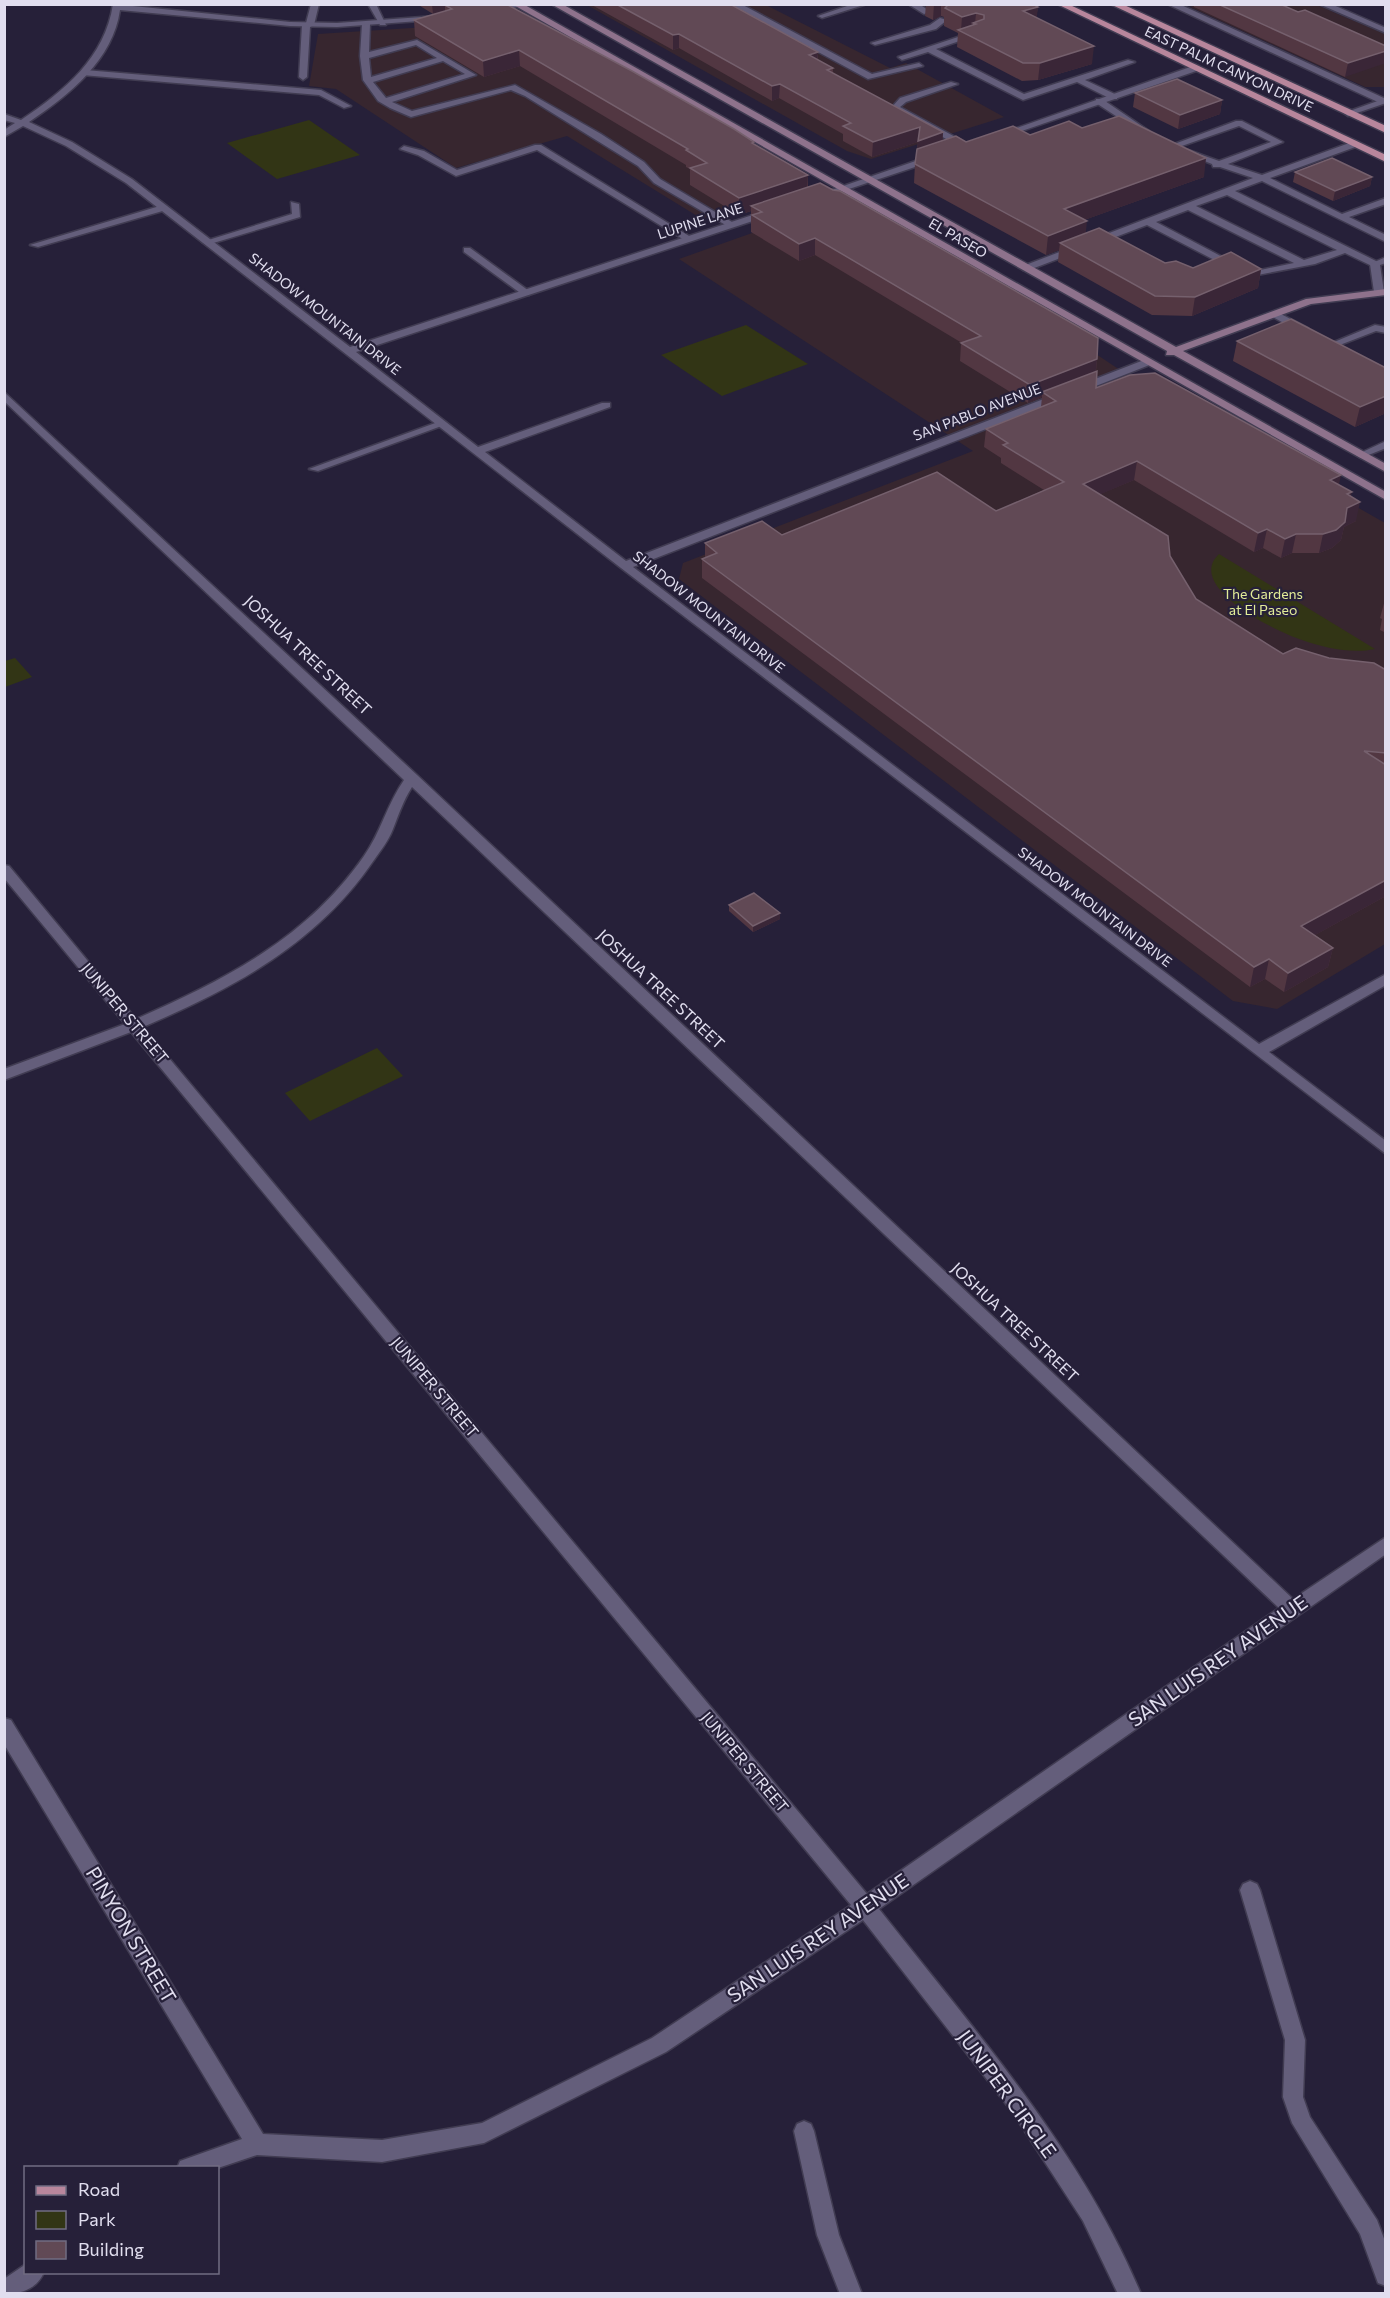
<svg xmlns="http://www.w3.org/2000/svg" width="1390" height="2298" font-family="Commissioner,sans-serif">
<rect width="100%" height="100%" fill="#262039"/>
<!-- commercial -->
<g fill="#37262f">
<path d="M1199 4 1317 5 1385 34V87H1365L1190 7Z"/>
<path d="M587 5H766L890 68 906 63 1004 117 871 159 847 151Z"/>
<path d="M443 26 800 185 702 219 567 136 456 168 336 89 309 86 318 34Z"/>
<path d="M834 204 1099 356 1144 386 1385 523V944L1277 1009 1233 1001 679 579 683 563 973 451 679 259Z"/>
</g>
<!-- green -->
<g fill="#323515">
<path d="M309 120 360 155 277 179 227 143Z"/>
<path d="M746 325 808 364 722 396 661 355Z"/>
<path d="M1219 554 1375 649C1352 654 1325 648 1302 640 1277 632 1184 587 1219 554Z"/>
<path d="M15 658 32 677 5 687V661Z"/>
<path d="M377 1048 403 1076 310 1121 285 1093Z"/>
</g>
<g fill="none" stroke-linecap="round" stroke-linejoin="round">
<defs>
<g id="lane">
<path d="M311 4H319L314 25 310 27 307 77 303 80 299 77 302 25 306 23Z"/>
<path d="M368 4H376L386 25H380Z"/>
<path d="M730 4H741L872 74 919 63 923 66 868 79Z"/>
<path d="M853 4H867L822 18 818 16Z"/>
<path d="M908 4H919L931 12 924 14Z"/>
<path d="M1167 4H1179L1386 99V103H1380Z"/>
<path d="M940 18 947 20 936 29 875 45 871 43 930 25Z"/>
<path d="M366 22 370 24 369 52 417 40 476 75 392 102 412 111 515 85 601 134 644 162 660 179 737 225 729 227 654 183 638 166 525 96 511 90 411 117 390 108 378 101 363 80 360 56 362 24ZM416 45 437 58 371 77 369 58ZM443 61 465 74 386 98 373 82Z"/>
<path d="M973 32 980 34 936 49 1024 94 1128 60 1135 62 1085 80 1117 95V99H1111L1077 82 1023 100 928 52 902 60 898 57Z"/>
<path d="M85 70 321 90 351 106 344 108 319 95 82 75 81 73Z"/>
<path d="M951 82 958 84 906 102 900 107 970 145V149H964L891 108 900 98Z"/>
<path d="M1096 99H1102L1149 131 1142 133 1096 103Z"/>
<path d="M1236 121H1242L1283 142 1228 164 1262 175 1352 142H1358V146L1270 178 1342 214 1386 198V204L1349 217 1386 235V242L1262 181 1235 191 1378 262V266H1372L1345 253 1315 264 1247 277 1239 273V269L1251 272 1294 263 1188 210 1156 222 1232 262V266H1226L1147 225 1029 270H1023V266L1253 178 1220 167H1213L1212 164 1184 153 1188 150 1219 161 1271 142 1239 126 1176 148 1169 146ZM1227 195 1337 250 1304 260 1196 206Z"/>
<path d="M535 145H541L694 239 686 241 537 150 456 176 418 155 400 149 404 146 424 151 457 170Z"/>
<path d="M291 202 299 204 300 217 210 244 202 242 292 214Z"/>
<path d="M163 205 166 206V210L38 247 30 245Z"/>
<path d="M464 248H470L529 291V295H523L464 252Z"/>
<path d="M1275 311 1308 328 1309 330 1300 332 1271 316 1270 314Z"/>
<path d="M1375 325 1386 327V333L1376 331 1332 348 1327 345Z"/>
<path d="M438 422 447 424 318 471 309 469Z"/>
<path d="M1386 441V448L1361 458 1356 455Z"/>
<path d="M1250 1881 1257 1884 1260 1890 1305 2040 1303 2097 1310 2117 1377 2220 1386 2244V2286L1378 2283 1360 2234 1292 2123 1283 2097 1285 2040 1240 1890 1243 1884Z"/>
<path d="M804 2121 811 2124 814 2131 839 2235 862 2294H840L817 2235 794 2131 797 2124Z"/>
</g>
<g id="street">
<path d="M113 4 290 22 337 23 436 16 437 18 433 20 337 27 290 26 120 10C113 60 69 95 29 122L72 142 132 179 350 347 768 210H774V214L356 352 478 447 602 403H610V407L485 452 626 561 1144 360H1152V364L633 567 1259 1044 1386 974V985L1269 1052 1386 1141V1154L621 568 126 183 66 146 23 126 4 137V130L15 123 4 120V114L21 120C64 91 105 58 113 4Z"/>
<path d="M510 4H532L492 12 488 10Z"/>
<path d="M1319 4H1331L1386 28V33Z"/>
<path d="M1196 65 1200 68 1199 70 1004 137 997 135Z"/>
<path d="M1386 98V103L1348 116 1344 113Z"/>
<path d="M933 155 936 156V160L831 195 823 193Z"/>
<path d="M1386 257V263L1380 265 1384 292 1379 295 1374 292 1370 264Z"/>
<path d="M4 392 417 775 1293 1599 1386 1537V1554L879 1909C974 2030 1081 2150 1141 2294H1118L1083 2221 1013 2113 863 1920 666 2052 484 2143 382 2162 257 2155 218 2168H177L180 2161 242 2139 4 1744V1718L11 1720 263 2134 382 2140 482 2123 652 2038 851 1905 131 1032 4 1080V1069L125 1024 4 878V865L9 866 136 1019C226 979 306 939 364 856 381 832 387 804 404 780L4 401ZM412 787 1279 1608 867 1894 143 1027C234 988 317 944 374 860 381 850 389 840 393 829 399 814 403 801 412 787Z"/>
<path d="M26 2264V2272H44C37 2289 21 2294 4 2294V2279Z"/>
</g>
<g id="secondary">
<path d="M512 4H523L1386 492V500Z"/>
<path d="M551 4H562L1176 347 1306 299 1386 289V295L1311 304 1183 351 1386 464V472L1174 355H1166L1167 351Z"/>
</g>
<g id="primary">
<path d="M1057 4H1068L1386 155V162Z"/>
<path d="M1110 4H1122L1386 126V133Z"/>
</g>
</defs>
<!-- lane casing -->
<use href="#lane" stroke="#413c52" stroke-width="3"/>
<!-- street casing -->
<use href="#street" stroke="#413c52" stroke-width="3"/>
<!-- secondary casing -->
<use href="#secondary" stroke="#413c52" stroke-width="3"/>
<!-- primary casing -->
<use href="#primary" stroke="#413c52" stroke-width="3"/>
<!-- lane -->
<use href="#lane" fill="#645e7b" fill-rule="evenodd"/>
<!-- street -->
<use href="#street" fill="#645e7b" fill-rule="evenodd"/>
<!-- secondary -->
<use href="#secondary" fill="#8e728c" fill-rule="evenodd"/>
<!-- primary -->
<use href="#primary" fill="#b8869c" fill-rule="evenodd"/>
</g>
<!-- wall -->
<g fill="#523742">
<path d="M417 4H506L754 142V144L808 175V187L1097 359 1096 371V388L1339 485 1351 497 1356 521 1344 527 1341 540 1332 548 1319 553H1292L1281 558 1263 548 1254 552 1134 480 1100 494 1170 556 1196 599 1283 654 1329 658 1386 670V896L1315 935 1333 948 1328 967 1284 992 1265 979 1250 987 702 578V559L705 558V543L996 511 1044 490 1001 463V458L984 447 986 429 1041 407 1042 397 1028 403 960 361 961 343H962L815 255 799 261 751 232V211L739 215 690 185V169L686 167V165L520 66 484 77 415 36 414 20 440 13 433 14Z"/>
<path d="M590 4H730L818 52V60L833 68V73L943 132 942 141 966 142 1082 128 1204 177 1084 220 1085 233 1165 263 1193 268 1261 269 1258 288 1192 316 1152 315 1058 262 1059 250 1046 255 914 183 915 164 918 142 872 157 843 141V134L779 98 772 101 679 48 673 50Z"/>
<path d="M926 4H1033L1038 7 1036 18 1092 64 1038 80 1022 81 957 47 958 33 944 26V17L941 16 933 20 925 16Z"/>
<path d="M1194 4H1280L1298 12 1386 46 1345 77 1194 7Z"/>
<path d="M1135 93 1222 100 1220 114 1178 129 1133 107Z"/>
<path d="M1295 172 1372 177 1370 186 1333 201 1293 182Z"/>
<path d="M1237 341 1386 368V413L1355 427 1233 361Z"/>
<path d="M1386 596V633L1380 630 1382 619 1380 618Z"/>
<path d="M729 905 780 919 753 932 729 911Z"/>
</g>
<!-- shaded-wall -->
<g fill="#3a2637">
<path d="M432 4H481L445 5V12L433 14Z"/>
<path d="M934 4H941V16L933 20Z"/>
<path d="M1038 7 1036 24 1023 11Z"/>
<path d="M976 13 975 24 973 23 972 31H961L962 17Z"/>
<path d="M679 34V48L673 50V35Z"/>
<path d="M1094 46 1092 64 1038 80 1040 63Z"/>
<path d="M519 50 520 66 484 77 483 61Z"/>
<path d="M1386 51V63L1345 77 1348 63Z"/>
<path d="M818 52 817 66 809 55Z"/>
<path d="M780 84 779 98 772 101V86Z"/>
<path d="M1222 100 1220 114 1178 129 1180 115Z"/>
<path d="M920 127 943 132 942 147 917 156 918 142 872 157 873 142Z"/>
<path d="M1206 158 1204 177 1062 228 1064 209Z"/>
<path d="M808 175 807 192 751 206V211L739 215V198Z"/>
<path d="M1372 177 1370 186 1333 201 1335 191Z"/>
<path d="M1087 221 1085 240 1060 243 1059 250 1046 255 1048 236Z"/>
<path d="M815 238V255L799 261V244Z"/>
<path d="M1261 269 1258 288 1192 316 1195 297Z"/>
<path d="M1097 359 1095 377 1042 392V397L1028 403 1030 385Z"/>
<path d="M1386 396V413L1355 427 1360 407Z"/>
<path d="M1137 461 1134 480 1080 503 1083 484Z"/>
<path d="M1341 475 1337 494 1330 480Z"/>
<path d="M1352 492 1348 508 1360 502 1356 521 1344 527 1341 540 1332 548 1319 553 1323 534 1347 494Z"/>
<path d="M1267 529 1263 548 1254 552 1258 533Z"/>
<path d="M1296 534 1292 553 1281 558 1285 539Z"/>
<path d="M1386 880V896L1297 945 1301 926Z"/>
<path d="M780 913V919L753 932V926Z"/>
<path d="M1333 948 1328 967 1284 992 1288 973Z"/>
<path d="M1269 959 1265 979 1250 987 1254 967Z"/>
</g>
<!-- building -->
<g fill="#614955" stroke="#75606d" stroke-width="1.5">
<path d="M450 4H506L632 71 734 129 754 142 752 143 808 175 739 198 690 168 707 163 686 150 688 149 519 50 483 61 414 20 452 9 445 5Z"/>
<path d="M616 4H730L818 52 809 55 833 68 827 70 943 132 918 141 920 127 873 142 843 126 851 123 780 84 772 86 679 34 673 35Z"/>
<path d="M949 4H1033L1038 7 1023 11 1094 46 1040 63H1023L958 30 976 24 973 23 984 19V15L976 13 962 17 945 8Z"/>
<path d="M1218 4H1280L1298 12 1305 10 1386 46V51L1348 63Z"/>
<path d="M1177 79 1222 100 1180 115 1135 93Z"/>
<path d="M1119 116 1206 158 1064 209 1087 221 1048 236 915 164 917 149 956 136 966 142 1013 126 1030 135 1069 121 1082 128Z"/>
<path d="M1332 158 1372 177 1335 191 1295 172Z"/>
<path d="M820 183 833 190 840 191 1098 338 1097 359 1030 385 961 343 981 336 815 238 799 244 752 215 762 212 751 206Z"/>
<path d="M1099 228 1165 263 1176 261 1193 268 1231 252 1261 269 1195 297 1155 296 1060 243Z"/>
<path d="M1291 319 1386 368V396L1360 407 1237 341Z"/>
<path d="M1097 371 1096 388 1130 375 1155 373 1341 475 1330 480 1352 492 1347 494 1360 502 1347 508 1345 522 1336 530 1323 534H1296L1285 539 1267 529 1258 533 1137 461 1083 484 1168 536 1170 556 1196 599 1283 654 1296 648 1329 658 1374 663 1386 670V753L1364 751 1386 765V880L1301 926 1333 948 1288 973 1269 959 1254 967 702 559 717 553 705 543 762 521 782 535 937 472 996 511 1064 482 1003 445 1008 443 986 429 1056 401 1042 392Z"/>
<path d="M754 893 780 913 753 926 729 905Z"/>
</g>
<g text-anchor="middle" stroke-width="4.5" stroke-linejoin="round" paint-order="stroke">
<!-- far-street labels -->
<g font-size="14" fill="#e1deef" stroke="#262039">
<text transform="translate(1229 69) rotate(25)" y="5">EAST PALM CANYON DRIVE</text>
<text transform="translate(700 221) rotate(-18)" y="5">LUPINE LANE</text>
<text transform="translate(958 238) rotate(30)" y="5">EL PASEO</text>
<text transform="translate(325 314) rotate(38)" y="5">SHADOW MOUNTAIN DRIVE</text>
<text transform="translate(977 412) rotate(-21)" y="5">SAN PABLO AVENUE</text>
<text transform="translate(709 612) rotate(38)" y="5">SHADOW MOUNTAIN DRIVE</text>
<text transform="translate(1095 907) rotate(37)" y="5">SHADOW MOUNTAIN DRIVE</text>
</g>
<!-- far-park labels -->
<g font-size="14" fill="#e2ec98" stroke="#262039">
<text x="1263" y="599">The Gardens<tspan x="1263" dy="16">at El Paseo</tspan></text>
</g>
<!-- street labels -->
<g font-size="16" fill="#e1deef" stroke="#262039">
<text transform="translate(308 655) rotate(43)" y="6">JOSHUA TREE STREET</text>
<text transform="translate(661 989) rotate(43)" y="6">JOSHUA TREE STREET</text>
<text transform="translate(125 1013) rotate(50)" y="6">JUNIPER STREET</text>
<text transform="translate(1015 1322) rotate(43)" y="6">JOSHUA TREE STREET</text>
<text transform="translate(435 1387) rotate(50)" y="6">JUNIPER STREET</text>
<text transform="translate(745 1762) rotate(50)" y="6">JUNIPER STREET</text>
</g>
<!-- near-street labels -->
<g font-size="20" fill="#e1deef" stroke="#262039">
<text transform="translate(1218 1661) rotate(-35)" y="7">SAN LUIS REY AVENUE</text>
<text transform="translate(131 1935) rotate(59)" y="7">PINYON STREET</text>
<text transform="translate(818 1938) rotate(-34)" y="7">SAN LUIS REY AVENUE</text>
<text transform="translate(1007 2094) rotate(54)" y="7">JUNIPER CIRCLE</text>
</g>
</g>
<!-- border -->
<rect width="1390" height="2298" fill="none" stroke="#e1deef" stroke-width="12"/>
<!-- legend -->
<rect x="24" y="2166" width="195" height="108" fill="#262039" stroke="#716c82" stroke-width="1.5"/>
<rect x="36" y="2186" width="30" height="9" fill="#b8869c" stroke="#716c82" stroke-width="1.5"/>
<text x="78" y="2196" font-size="18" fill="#e1deef">Road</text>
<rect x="36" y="2211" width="30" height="18" fill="#323515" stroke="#716c82" stroke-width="1.5"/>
<text x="78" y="2226" font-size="18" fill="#e1deef">Park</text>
<rect x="36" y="2241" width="30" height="18" fill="#614955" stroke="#716c82" stroke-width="1.5"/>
<text x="78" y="2256" font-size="18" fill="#e1deef">Building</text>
</svg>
